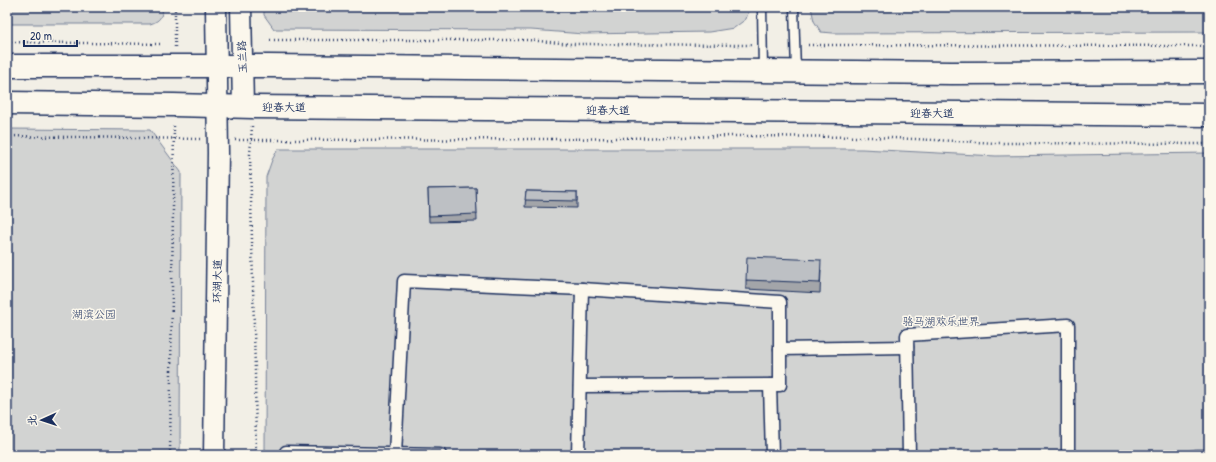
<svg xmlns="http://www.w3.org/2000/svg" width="1216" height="462" font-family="'Patrick Hand','LXGW WenKai TC',sans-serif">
<rect width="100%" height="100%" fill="#f2efe6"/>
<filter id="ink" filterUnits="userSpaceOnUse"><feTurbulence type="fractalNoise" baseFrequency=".025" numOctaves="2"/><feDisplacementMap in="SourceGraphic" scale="8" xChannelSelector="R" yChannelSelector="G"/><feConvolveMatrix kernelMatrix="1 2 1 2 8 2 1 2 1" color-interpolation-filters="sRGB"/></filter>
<g filter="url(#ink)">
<!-- green -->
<g fill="#d2d3d2" stroke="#768198">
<path d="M7 7H163C162 17 160 21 150 24H7Z"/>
<path d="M264 7H750L746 19 734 28 709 32 584 34 531 30 274 29 264 15Z"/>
<path d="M811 7H1209V32L833 33 821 32 814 21Z"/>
<path d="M7 129 150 130 181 172 180 455H7Z"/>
<path d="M278 149H862L996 156 1209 153V455H265L266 177 272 160Z"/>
</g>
<!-- water -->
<path fill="#a9adb7" stroke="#707b93" d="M1196 449H1209V455H1183L1186 451Z"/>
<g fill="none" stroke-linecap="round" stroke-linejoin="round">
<defs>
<g id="service">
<path d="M762 7 763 70"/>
<path d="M794 7 796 71"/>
</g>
<g id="pedestrian">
<path d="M780 349 907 347"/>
<path d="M770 385 772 455"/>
<path d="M395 454 404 281 582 289 780 302V385L580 386"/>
<path d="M286 455V452L440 455"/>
<path d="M578 455 582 289"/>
<path d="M909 455 907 335 1068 325V455"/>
</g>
<g id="tertiary">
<path d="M241 7 243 107"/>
<path d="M214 455 218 153 216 7"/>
</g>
<g id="secondary">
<path d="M7 66H269L952 73 1209 72"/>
<path d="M7 103 174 105 253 107 1209 115"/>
</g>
</defs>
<!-- service casing -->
<use href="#service" stroke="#1b2f5e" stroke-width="11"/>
<!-- pedestrian casing -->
<use href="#pedestrian" stroke="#1b2f5e" stroke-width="15"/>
<!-- tertiary casing -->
<use href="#tertiary" stroke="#1b2f5e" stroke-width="23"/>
<!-- secondary casing -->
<use href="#secondary" stroke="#1b2f5e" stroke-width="25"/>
<!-- path -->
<g stroke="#1b2f5e" stroke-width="2.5" stroke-dasharray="1 3" stroke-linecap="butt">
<path d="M270 40H527L572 44 751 45"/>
<path d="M7 42 160 44"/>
<path d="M808 45 1209 46"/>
<path d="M175 47V7"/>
<path d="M252 126 250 154 255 371 256 455"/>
<path d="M7 136 200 139"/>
<path d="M235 140H270L562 139 735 136 872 137 997 143 1209 144"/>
<path d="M170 455 174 124"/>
</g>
<!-- service -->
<use href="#service" stroke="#fbf7ec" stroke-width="8"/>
<!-- pedestrian -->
<use href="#pedestrian" stroke="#fbf7ec" stroke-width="12"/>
<!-- tertiary -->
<use href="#tertiary" stroke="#fbf7ec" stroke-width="20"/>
<!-- secondary -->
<use href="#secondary" stroke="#fbf7ec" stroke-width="22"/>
</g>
<!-- wall -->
<g fill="#a3a5a9" stroke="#1b2f5e">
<path d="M476 188 477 221 429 222 428 189Z"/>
<path d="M526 191 577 192V208L525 207Z"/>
<path d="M821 270 820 293 746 289V280Z"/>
</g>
<!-- building -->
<g fill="#bdc0c4" stroke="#1b2f5e">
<path d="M476 188 477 214 429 216 428 189Z"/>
<path d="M526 191 577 192V201L525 200Z"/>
<path d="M747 257 821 260 820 283 746 280Z"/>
</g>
</g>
<g text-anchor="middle" stroke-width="3" stroke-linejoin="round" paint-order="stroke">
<!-- street labels -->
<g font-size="11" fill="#1b2f5e" stroke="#fbf7ec">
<text transform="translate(242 57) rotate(-92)" y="4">玉兰路</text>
<text x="284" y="111">迎春大道</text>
<text x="608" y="114">迎春大道</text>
<text x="932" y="117">迎春大道</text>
<text transform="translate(217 281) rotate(-89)" y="4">环湖大道</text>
</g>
<!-- park labels -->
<g font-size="11" fill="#49587b" stroke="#fbf7ec">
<text x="94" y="318">湖滨公园</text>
<text x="941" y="325">骆马湖欢乐世界</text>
</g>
</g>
<!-- margin -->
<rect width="1216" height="462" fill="none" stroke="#fbf7ec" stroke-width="24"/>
<rect x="12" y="12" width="1192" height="438" fill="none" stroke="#1b2f5e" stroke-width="1.5" filter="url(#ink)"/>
<!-- north arrow -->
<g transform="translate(42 420) rotate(267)" stroke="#fbf7ec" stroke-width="3" paint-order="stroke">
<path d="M0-3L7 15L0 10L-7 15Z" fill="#1b2f5e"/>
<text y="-6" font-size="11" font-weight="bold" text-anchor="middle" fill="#1b2f5e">北</text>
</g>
<!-- scale -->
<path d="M24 40v6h53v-6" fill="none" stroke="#1b2f5e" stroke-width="2"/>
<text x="30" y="40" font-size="12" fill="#1b2f5e" stroke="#fbf7ec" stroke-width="3" paint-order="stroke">20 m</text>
</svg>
